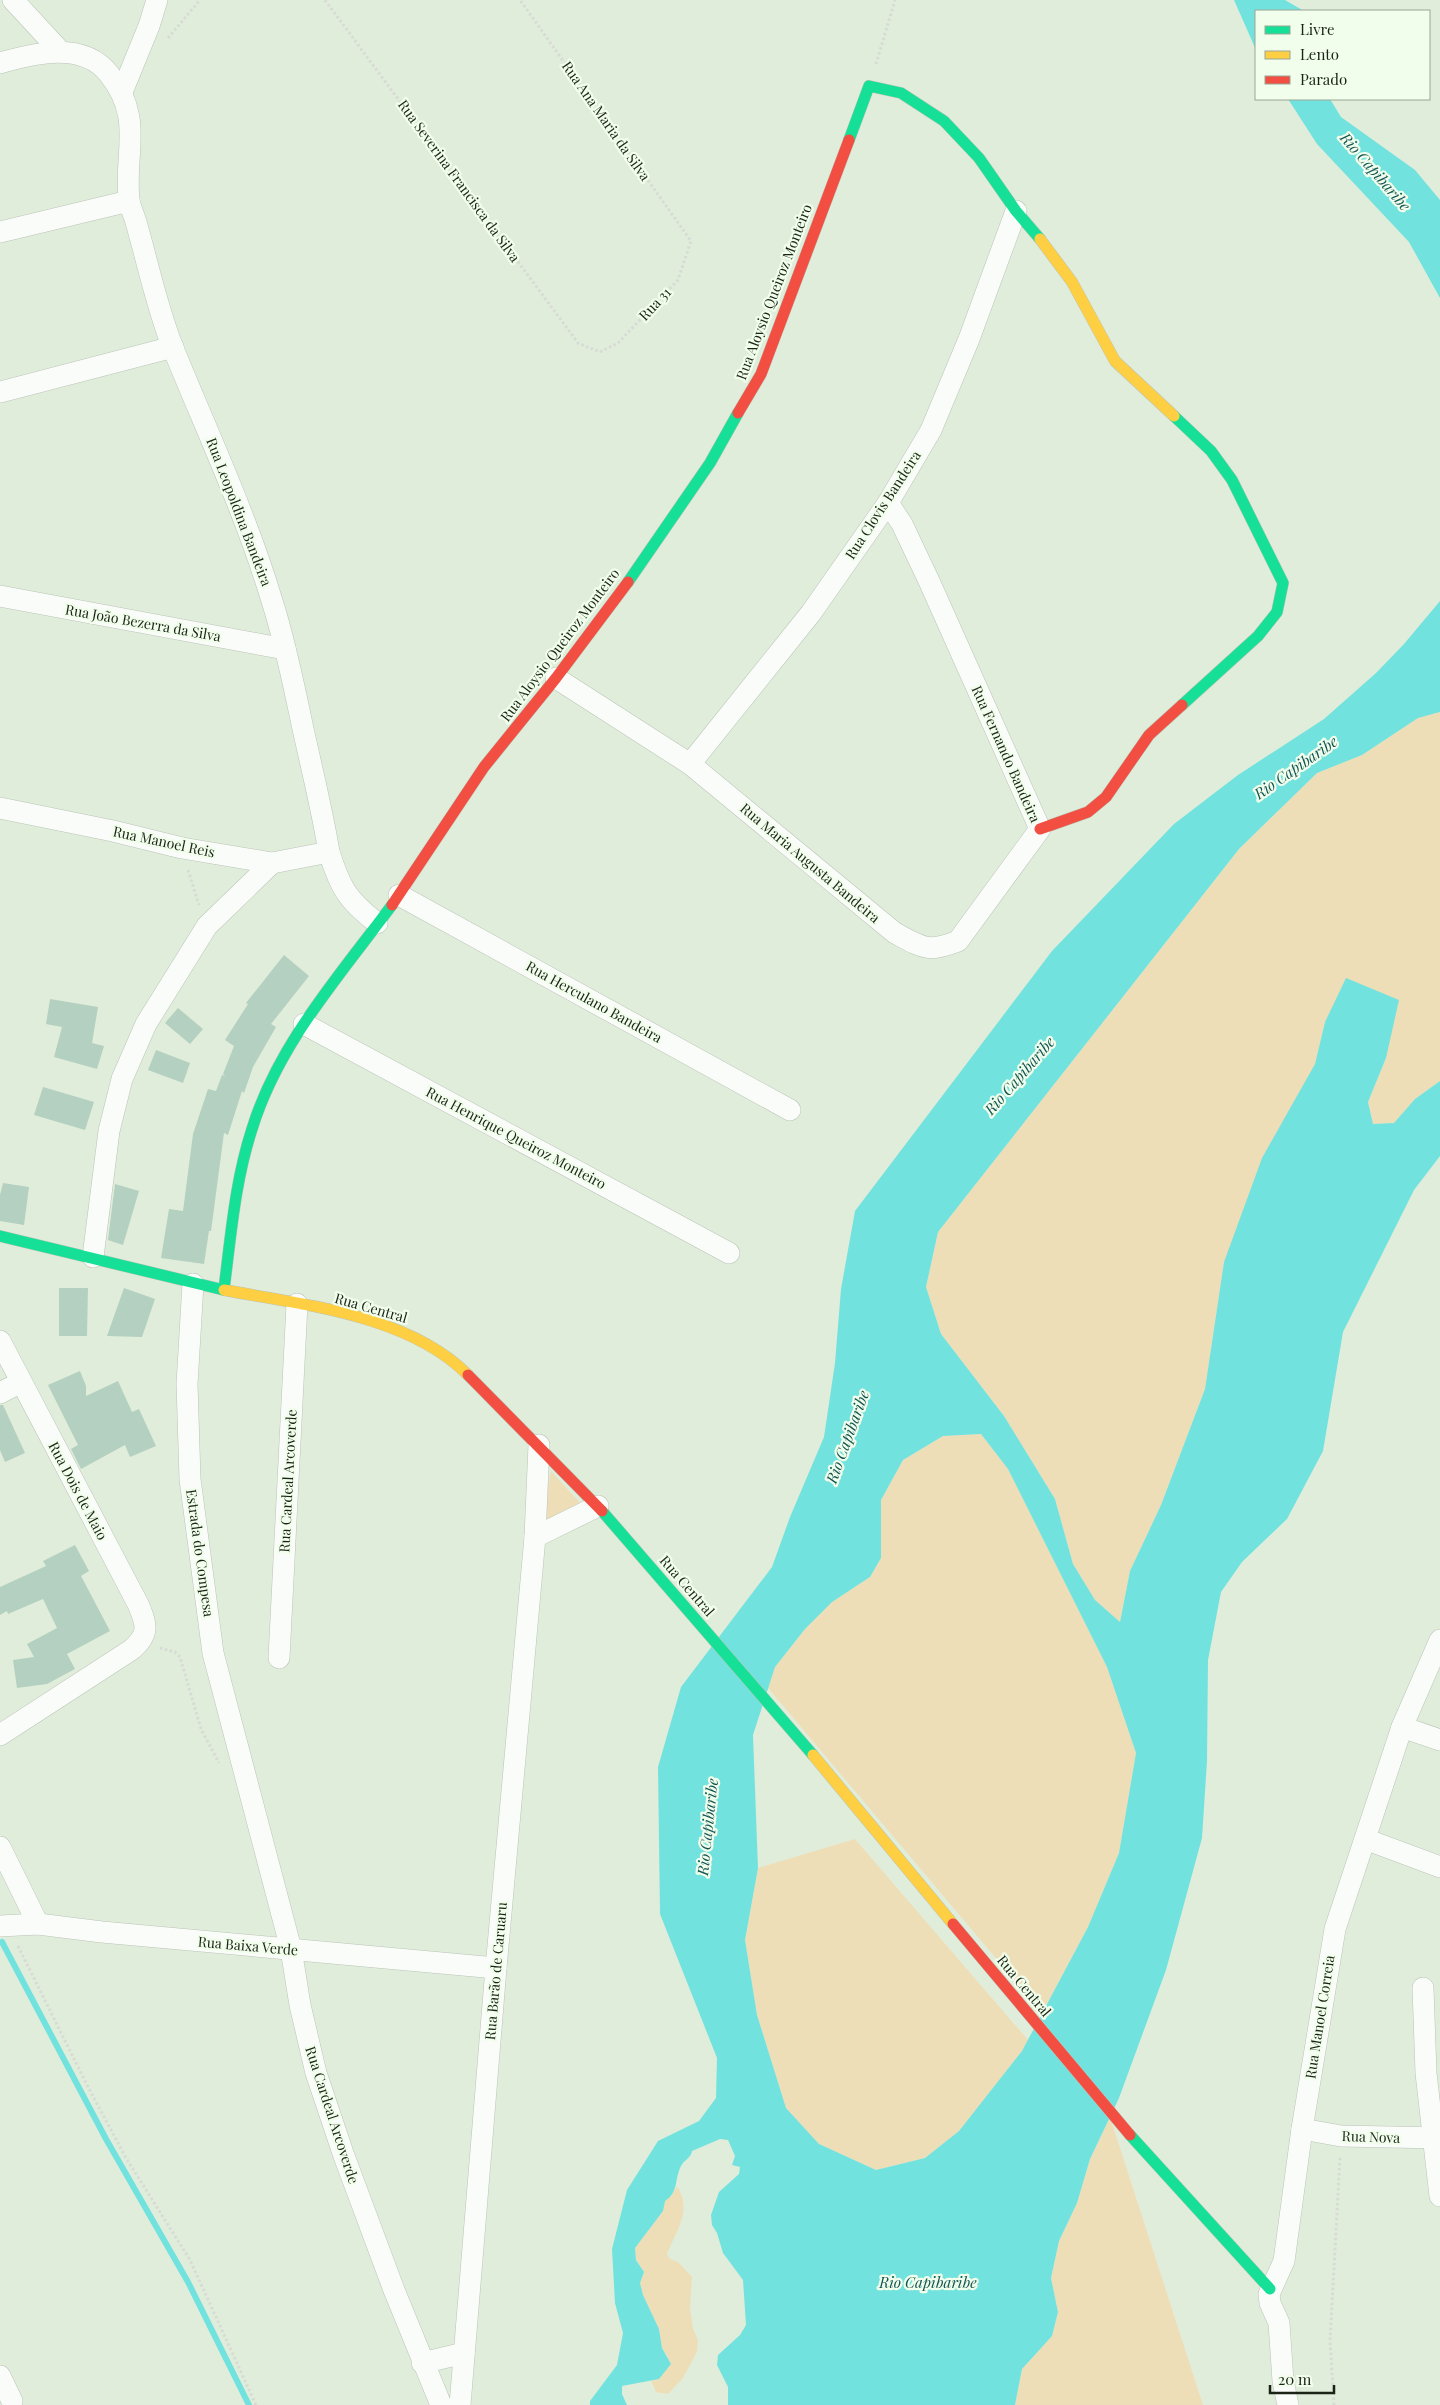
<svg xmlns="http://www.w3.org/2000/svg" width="1440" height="2405" font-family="'Playfair Display',serif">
<rect width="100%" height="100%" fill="#e1eddb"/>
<!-- green -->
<g fill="#eedeb8">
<path d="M1440 712V1081L1415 1099 1394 1123 1373 1124 1368 1102 1386 1058 1325 1022 1315 1064 1298 1098 1224 1262 1205 1389 1161 1505 1130 1571 1120 1622 1095 1600 1073 1564 1055 1499 1004 1416 941 1334 926 1287 938 1232 1239 849 1317 773 1362 755 1418 718Z"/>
<path d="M981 1434 1008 1469 1107 1667 1136 1753 1119 1853 1088 1927 1042 2013 768 1688 775 1667 805 1629 832 1602 870 1577 881 1558V1500L903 1460 943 1436Z"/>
<path d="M551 1471 582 1505 542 1521Z"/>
<path d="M855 1839 1028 2040 1022 2051 959 2131 925 2158 876 2170 819 2144 786 2108 757 2015 745 1940 758 1868Z"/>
<path d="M1110 2117 1203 2405H1015L1022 2369 1052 2336 1058 2312 1051 2278 1059 2241 1077 2203 1090 2159Z"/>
<path d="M677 2186C693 2210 676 2231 667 2254L670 2259 678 2262 692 2277 690 2307 693 2329 698 2340 697 2352 683 2378 668 2394 656 2392 651 2381 659 2379 668 2357 662 2348 659 2329 643 2295 640 2283 644 2272 636 2259 635 2248 663 2211 664 2201 671 2196Z"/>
</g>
<!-- water -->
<g fill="#72e2de" fill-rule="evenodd">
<path d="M1234 0H1285L1304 11H1256V50Z"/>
<path d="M1288 99H1330L1341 117 1415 170 1440 200V298L1409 242 1317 144Z"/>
<path d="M1440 601V712L1418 718 1362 755 1317 773 1239 849 938 1232 926 1287 941 1334 1004 1416 1055 1499 1073 1564 1095 1600 1120 1622 1130 1571 1161 1505 1205 1389 1224 1262 1262 1158 1315 1064 1325 1022 1346 978 1399 1000 1386 1058 1368 1102 1373 1124 1394 1123 1415 1099 1440 1081V1156L1414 1190 1343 1332 1323 1451 1287 1519 1242 1562 1221 1592 1208 1660 1207 1761 1202 1838 1166 1970 1119 2098 1090 2159 1077 2203 1059 2241 1051 2278 1058 2312 1052 2336 1022 2369 1015 2405H728V2387L717 2365 718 2355 740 2335 746 2325 743 2280 723 2253 717 2233 712 2225 711 2215 719 2192 739 2174 740 2167 732 2165 735 2156 728 2140 720 2139 692 2151C691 2158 684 2160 681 2166 674 2180 679 2192 665 2201L663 2211 635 2248 636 2260 644 2272 640 2283 643 2295 659 2329 662 2348 671 2364 659 2379 622 2386V2394L627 2405H590V2401L617 2365 623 2333 615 2303 612 2249 627 2190 658 2141 699 2121 716 2098 717 2058 660 1914 658 1767 681 1687 772 1567 790 1517 824 1437 835 1363 841 1289 855 1211 1052 951 1174 824 1238 775 1324 719 1376 673 1404 644ZM981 1434 1008 1469 1107 1667 1136 1753 1119 1853 1088 1927 1022 2051 959 2131 925 2158 876 2170 819 2144 786 2108 757 2015 745 1940 758 1868 753 1735 775 1667 805 1629 832 1602 870 1577 881 1558V1500L903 1460 943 1436Z"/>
</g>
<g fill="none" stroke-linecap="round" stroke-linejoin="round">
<!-- stream -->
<path stroke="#72e2de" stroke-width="6" d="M2 1942 106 2139 188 2282 249 2405"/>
</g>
<!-- building -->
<g fill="#b4d0c0">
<path d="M284 955 309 976 271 1024 276 1027 253 1067 244 1093 242 1091 228 1135 224 1133 211 1231H209L204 1264 161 1258 169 1209 183 1211 193 1134 208 1089 216 1091 222 1075 225 1076 223 1074 234 1046 225 1040 248 1004 246 1003Z"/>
<path d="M50 999 98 1007 92 1043 104 1046 97 1069 54 1057 62 1027 46 1024Z"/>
<path d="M178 1008 203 1029 190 1044 165 1023Z"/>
<path d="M156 1050 190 1063 183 1083 148 1070Z"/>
<path d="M43 1087 94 1102 85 1130 34 1115Z"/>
<path d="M3 1183 29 1187 24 1225 0 1221V1195Z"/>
<path d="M115 1184 139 1191 123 1245 108 1240Z"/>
<path d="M59 1288H88L87 1336H59Z"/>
<path d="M124 1288 155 1299 142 1337 107 1336Z"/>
<path d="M80 1371 86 1386V1396L118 1381 132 1412 139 1409 156 1446 130 1457 125 1445 81 1469 71 1449 78 1445 48 1385Z"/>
<path d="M0 1405H3L25 1453 5 1462 0 1450Z"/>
<path d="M75 1545 89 1571 81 1576 110 1631 67 1654 75 1669 47 1684 17 1688 13 1660 34 1657 27 1644 57 1628 43 1599 8 1614 7 1611 0 1615V1587L46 1566 43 1561Z"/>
</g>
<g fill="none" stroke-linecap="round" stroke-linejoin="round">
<defs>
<g id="street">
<path d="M13 0 61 52"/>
<path d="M0 63C35 53 83 41 109 74 144 118 124 152 129 200 130 207 134 215 136 222 148 264 157 308 173 348 207 432 246 514 272 601 285 641 293 682 302 724 311 766 322 809 329 852 340 887 347 900 377 923"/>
<path d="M122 92 149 26 157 0"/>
<path d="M0 232 129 201"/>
<path d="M0 392 173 347"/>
<path d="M0 596 285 649"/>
<path d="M556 678 690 764 895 933C923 948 928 953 958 941L1040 829 929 581 902 524 888 503"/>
<path d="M690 764 811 613 888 503 931 430 969 339 1016 211"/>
<path d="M0 808 113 831 182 848 272 863 329 852"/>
<path d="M399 895 790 1110"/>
<path d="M304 1024 729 1253"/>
<path d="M93 1257 109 1131 122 1079 146 1024 207 926 272 863"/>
<path d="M193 1284 187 1384 190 1479 213 1653 291 1949 300 2005 316 2073 344 2156 394 2290 441 2405"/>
<path d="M0 1341 138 1604C147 1625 150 1634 131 1650L0 1735"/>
<path d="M0 1393 21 1382"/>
<path d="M535 1537 598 1506"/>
<path d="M279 1658 297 1304"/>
<path d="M1402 1727 1440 1740"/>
<path d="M1365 1839 1440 1867"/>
<path d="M0 1847 38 1924"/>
<path d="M0 1926 38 1924 102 1932 496 1968"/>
<path d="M1423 1988 1426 2073 1440 2196"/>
<path d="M1302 2129 1341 2136 1440 2138"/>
<path d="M422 2363 464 2353"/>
<path d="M0 2376 12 2401"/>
<path d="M460 2405 496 1968 535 1537 539 1445"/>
<path d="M1288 2405 1283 2381 1279 2323 1270 2303 1269 2294 1284 2261 1302 2129 1335 1929 1402 1727 1440 1640"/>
</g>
<g id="fast">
<path d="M849 140 869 86 901 93 944 121 979 158 1016 211 1040 239"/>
<path d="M1174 416 1211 451 1232 480 1283 583 1277 612 1258 636 1182 705"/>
<path d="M628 582 710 463 738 413"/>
<path d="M0 1236 224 1290"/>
<path d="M224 1289C231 1235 235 1181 252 1129 278 1044 340 975 392 905"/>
<path d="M602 1511 813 1755"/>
<path d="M1130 2135 1270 2289"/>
</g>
<g id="slow">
<path d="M1040 239 1072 282 1115 361 1174 416"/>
<path d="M224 1290C304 1305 409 1315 468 1375"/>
<path d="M813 1755 953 1924"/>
</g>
<g id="jam">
<path d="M738 413 761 374 849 140"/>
<path d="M1040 829 1088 812 1106 797 1149 735 1182 705"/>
<path d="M392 905 484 767 556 678 628 582"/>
<path d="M468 1375 602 1511"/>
<path d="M953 1924 1130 2135"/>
</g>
</defs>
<!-- street casing -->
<use href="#street" stroke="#bac4b6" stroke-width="22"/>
<!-- fast casing -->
<use href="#fast" stroke="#bac4b6" stroke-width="12"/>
<!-- slow casing -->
<use href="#slow" stroke="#bac4b6" stroke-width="12"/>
<!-- jam casing -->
<use href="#jam" stroke="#bac4b6" stroke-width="12"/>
<!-- path -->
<g stroke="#d7dbd5" stroke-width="3" stroke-dasharray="2.5 2.5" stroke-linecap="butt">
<path d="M325 0 578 343 600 352 618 343 678 280 691 241 520 0"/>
<path d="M168 38 200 0"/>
<path d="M876 64 895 0"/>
<path d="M188 870 199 905"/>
<path d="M160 1648 175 1652 180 1657 201 1729 219 1763"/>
<path d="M18 1946 86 2083 126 2158 190 2260 256 2405"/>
<path d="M1334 2405 1330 2341 1340 2157"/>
</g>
<!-- street -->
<use href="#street" stroke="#fafcfa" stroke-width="21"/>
<!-- fast -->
<use href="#fast" stroke="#16e098" stroke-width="11"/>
<!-- slow -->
<use href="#slow" stroke="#ffcf43" stroke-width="11"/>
<!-- jam -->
<use href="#jam" stroke="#f24e42" stroke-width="11"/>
</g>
<g text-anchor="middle" stroke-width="4.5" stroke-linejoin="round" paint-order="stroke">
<!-- street labels -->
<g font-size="14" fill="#1b2317" stroke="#f1feeb">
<text transform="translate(606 121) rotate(55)" y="5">Rua Ana Maria da Silva</text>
<text transform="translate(459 181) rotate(54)" y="5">Rua Severina Francisca da Silva</text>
<text transform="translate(774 292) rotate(-69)" y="5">Rua Aloysio Queiroz Monteiro</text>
<text transform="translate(655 304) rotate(-47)" y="5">Rua 31</text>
<text transform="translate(883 505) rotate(-57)" y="5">Rua Clovis Bandeira</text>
<text transform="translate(239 512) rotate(69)" y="5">Rua Leopoldina Bandeira</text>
<text transform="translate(143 623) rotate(10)" y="5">Rua João Bezerra da Silva</text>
<text transform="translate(560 645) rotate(-53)" y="5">Rua Aloysio Queiroz Monteiro</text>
<text transform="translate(1006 754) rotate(66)" y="5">Rua Fernando Bandeira</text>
<text transform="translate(164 842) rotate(12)" y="5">Rua Manoel Reis</text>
<text transform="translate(810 863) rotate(40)" y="5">Rua Maria Augusta Bandeira</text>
<text transform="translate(594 1002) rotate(29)" y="5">Rua Herculano Bandeira</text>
<text transform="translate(516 1138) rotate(28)" y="5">Rua Henrique Queiroz Monteiro</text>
<text transform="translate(371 1308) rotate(16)" y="5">Rua Central</text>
<text transform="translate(288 1481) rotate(-87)" y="5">Rua Cardeal Arcoverde</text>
<text transform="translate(78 1491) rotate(62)" y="5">Rua Dois de Maio</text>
<text transform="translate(200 1553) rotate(82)" y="5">Estrada do Compesa</text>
<text transform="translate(687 1586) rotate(49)" y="5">Rua Central</text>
<text transform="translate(248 1946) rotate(5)" y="5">Rua Baixa Verde</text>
<text transform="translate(496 1971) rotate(-85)" y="5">Rua Barão de Caruaru</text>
<text transform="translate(1024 1986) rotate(50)" y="5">Rua Central</text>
<text transform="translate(1320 2017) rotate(-81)" y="5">Rua Manoel Correia</text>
<text transform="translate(332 2115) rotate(72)" y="5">Rua Cardeal Arcoverde</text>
<text transform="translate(1371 2137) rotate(2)" y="5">Rua Nova</text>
</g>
<!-- water labels -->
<g font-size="15" font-style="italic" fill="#125354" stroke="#f1feeb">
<text transform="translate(1375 172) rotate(49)" y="5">Rio Capibaribe</text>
<text transform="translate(1296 768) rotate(-35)" y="5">Rio Capibaribe</text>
<text transform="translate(1020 1076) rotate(-49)" y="5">Rio Capibaribe</text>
<text transform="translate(848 1437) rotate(-70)" y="5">Rio Capibaribe</text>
<text transform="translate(708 1827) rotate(-84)" y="5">Rio Capibaribe</text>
<text x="928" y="2288">Rio Capibaribe</text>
</g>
</g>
<!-- legend -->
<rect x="1255" y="10" width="175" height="90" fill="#f1feeb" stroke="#9ba696"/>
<rect x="1265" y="26" width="25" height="8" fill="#16e098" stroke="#9ba696"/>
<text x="1300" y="35" font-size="15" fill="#1b2317">Livre</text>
<rect x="1265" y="51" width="25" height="8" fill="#ffcf43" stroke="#9ba696"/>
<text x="1300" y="60" font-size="15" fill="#1b2317">Lento</text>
<rect x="1265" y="76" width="25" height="8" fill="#f24e42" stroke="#9ba696"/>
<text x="1300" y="85" font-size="15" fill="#1b2317">Parado</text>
<!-- scale -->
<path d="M1270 2385v8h64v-8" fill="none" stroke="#1b2317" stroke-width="2.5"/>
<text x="1278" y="2385" font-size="15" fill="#1b2317" stroke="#f1feeb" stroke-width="4" paint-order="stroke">20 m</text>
</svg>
